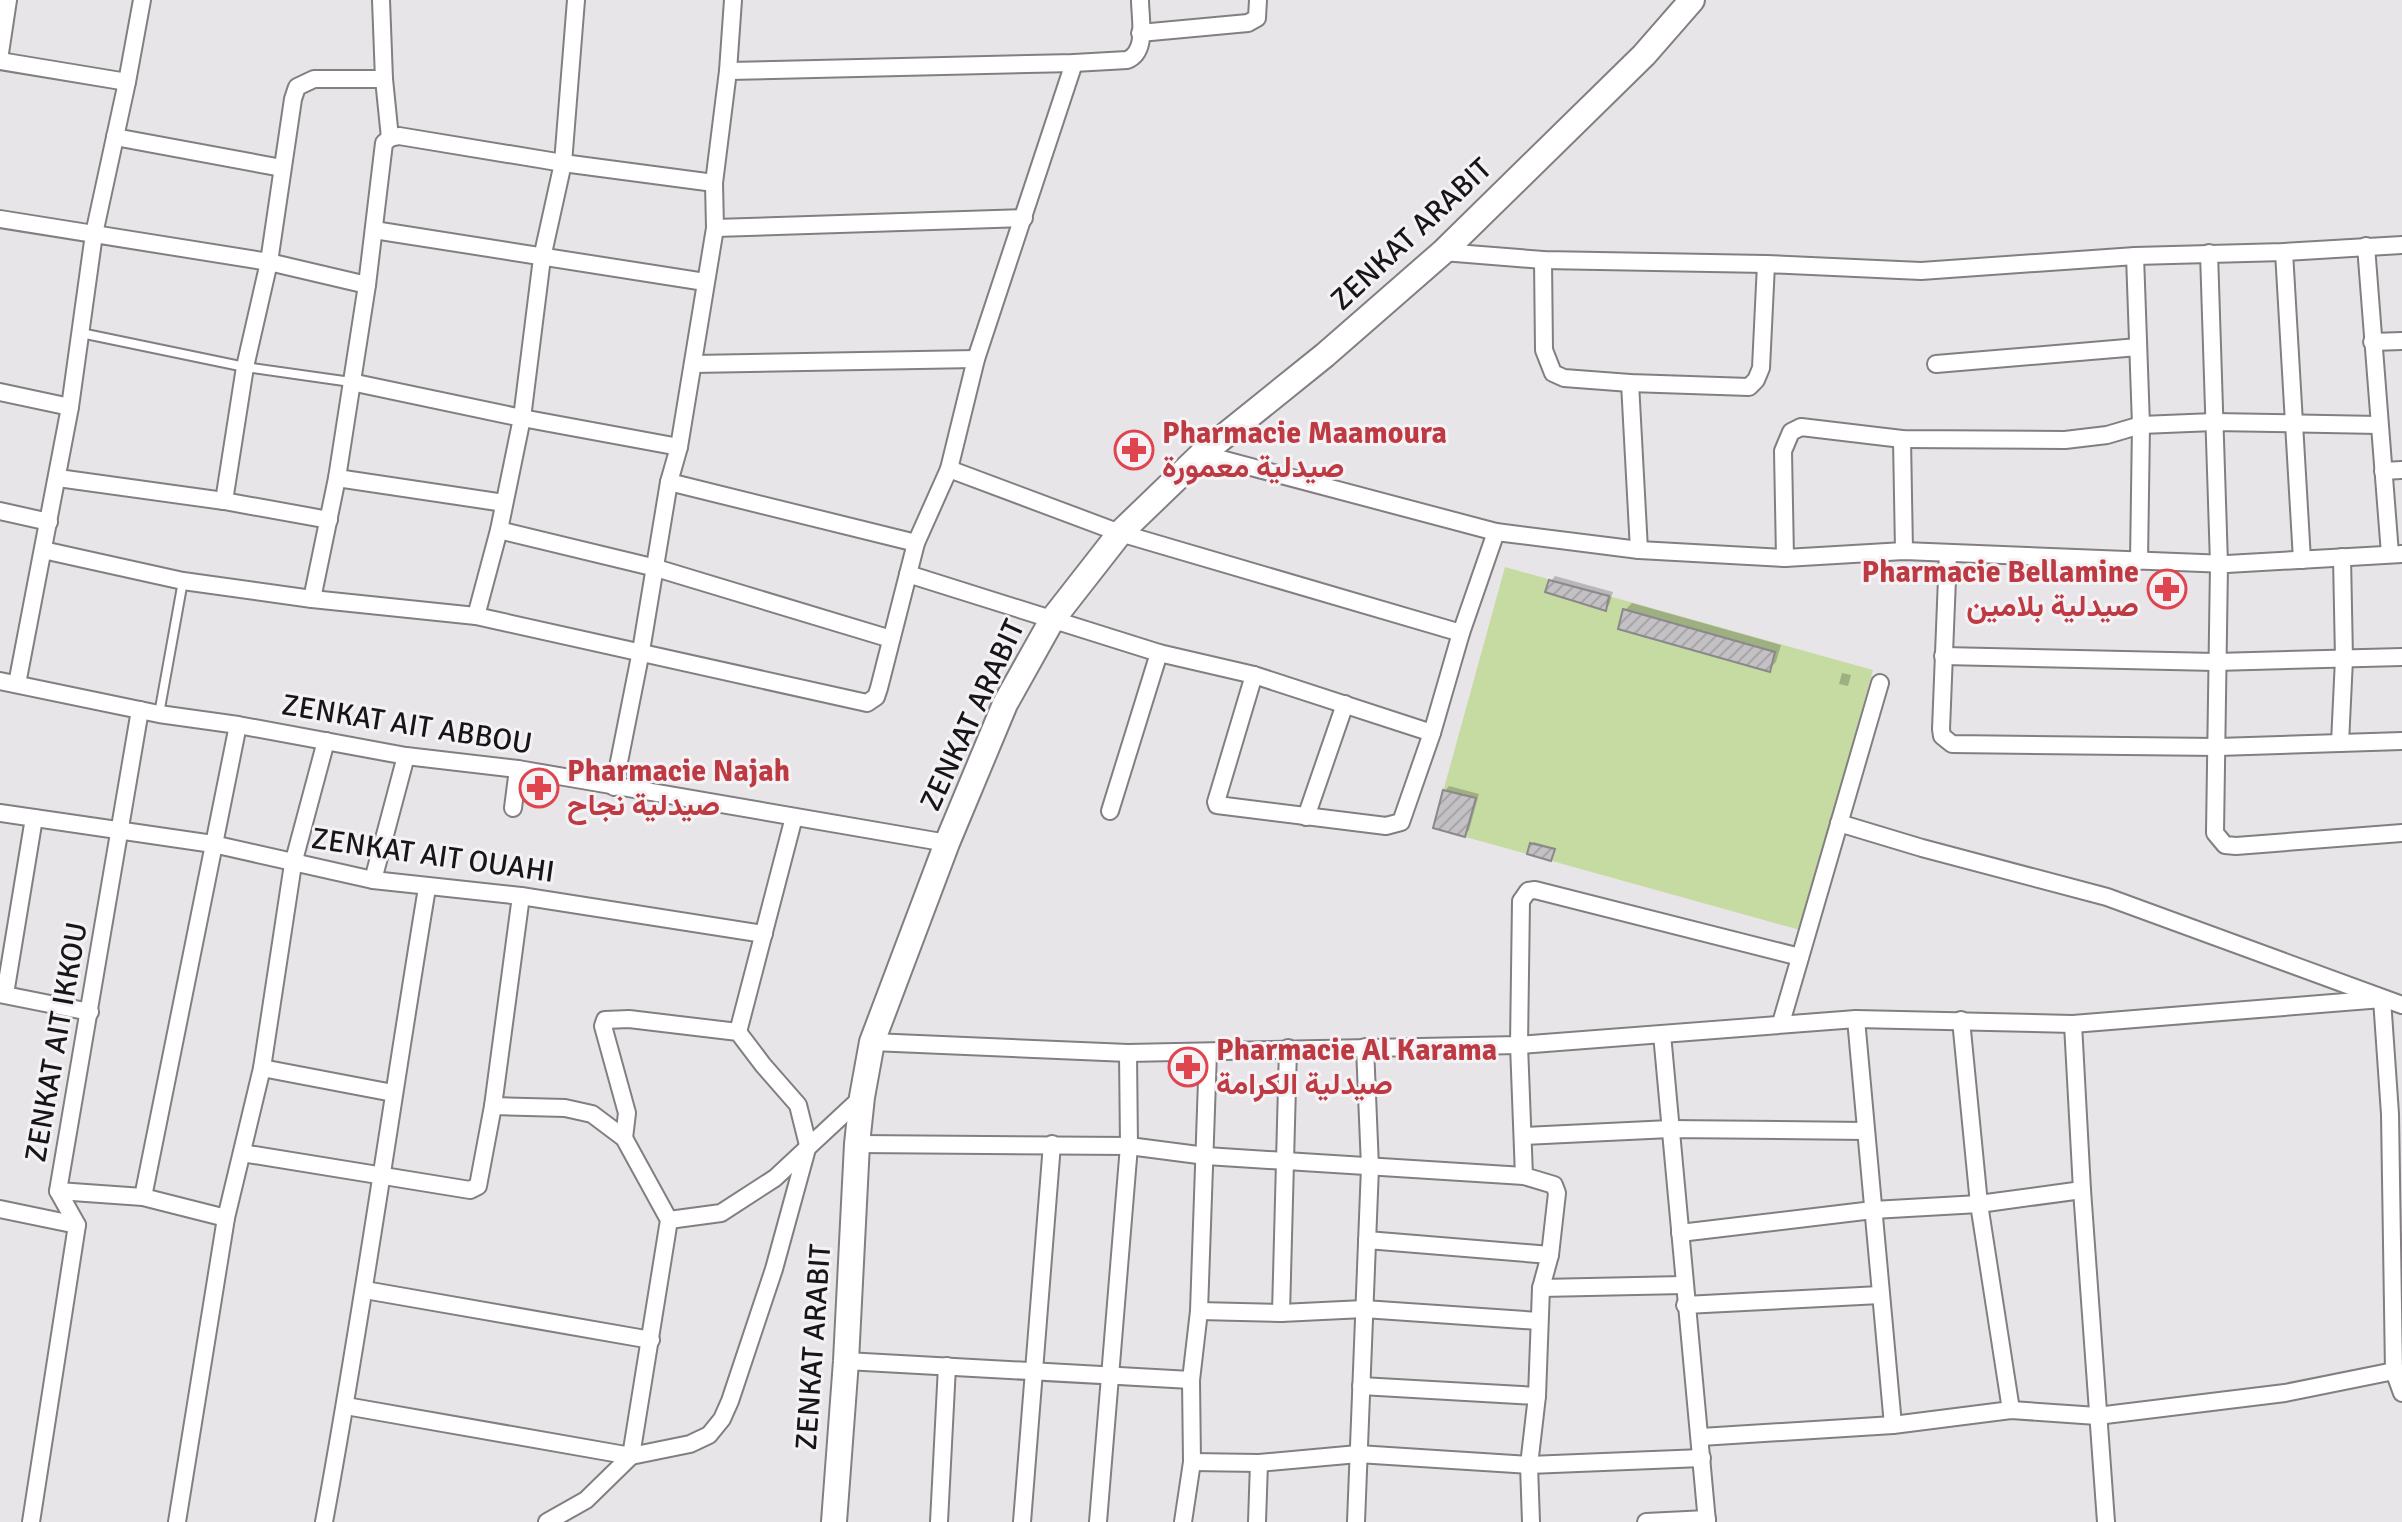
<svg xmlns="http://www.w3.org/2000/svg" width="2402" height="1522" font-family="Signika,Vazirmatn,sans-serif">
<defs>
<pattern id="building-hatch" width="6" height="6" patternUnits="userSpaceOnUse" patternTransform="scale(2)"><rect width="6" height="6" fill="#c4c1c5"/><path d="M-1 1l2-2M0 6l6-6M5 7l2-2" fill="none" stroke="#a8a5a8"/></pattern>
</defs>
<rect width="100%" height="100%" fill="#e8e5e9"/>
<!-- grass -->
<path fill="#c6dba2" d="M1505 567 1873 670 1800 930 1433 828Z"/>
<!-- shadow -->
<g fill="#0003">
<path d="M1555 576 1613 592 1609 605 1605 609 1551 581Z"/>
<path d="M1632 603 1781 645 1776 662 1769 669 1625 610Z"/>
<path d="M1842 673 1851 675 1848 686 1839 684Z"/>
<path d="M1449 786 1479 794 1469 830 1465 835 1445 791Z"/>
<path d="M1534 842 1555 848 1552 857 1532 844Z"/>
</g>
<!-- building -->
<g fill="url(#building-hatch)" stroke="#8b888c" stroke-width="2">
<path d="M1549 580 1609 596 1606 611 1545 592Z"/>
<path d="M1623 609 1775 652 1770 672 1618 629Z"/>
<path d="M1443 790 1476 798 1465 837 1433 828Z"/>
<path d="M1530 843 1555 849 1551 861 1527 854Z"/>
</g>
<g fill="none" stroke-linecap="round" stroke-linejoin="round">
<defs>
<g id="lane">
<path d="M81 333 245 367 351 382"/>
<path d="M159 714 183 581"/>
</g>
<g id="street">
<path d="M381 0 384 79 390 138"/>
<path d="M1140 33 1248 23 1257 18 1258 0"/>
<path d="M0 53 8 0"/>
<path d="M0 61 127 82"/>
<path d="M728 71 1074 63 1127 60C1148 52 1140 19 1140 0"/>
<path d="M115 137 282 168"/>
<path d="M0 219 269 262 367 285"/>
<path d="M715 228 1024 218"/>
<path d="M374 230 705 282"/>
<path d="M2366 246 2390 554"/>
<path d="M1443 252 1543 260 1766 264 1921 271 2135 256 2284 252 2402 245"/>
<path d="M2284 252 2302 560"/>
<path d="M2209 253 2219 564 2215 833 2225 845 2236 846 2402 833"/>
<path d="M2135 256 2141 425 2139 561"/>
<path d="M1543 260 1544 350 1553 373 1564 378 1630 383 1749 387 1756 380 1761 368 1766 264"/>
<path d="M2372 342 2402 341"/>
<path d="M693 364 976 359"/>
<path d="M1936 364 2138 347"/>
<path d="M351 382 522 418 679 447"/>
<path d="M1630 383 1639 550"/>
<path d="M0 392 70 407"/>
<path d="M1902 439 1904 551"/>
<path d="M1202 454 1496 532 1639 550 1785 558 1904 551 2227 564 2402 554"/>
<path d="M949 469 1120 533 1461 633"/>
<path d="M2383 471 2402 470"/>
<path d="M58 478 224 501 329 520"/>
<path d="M337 478 504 503"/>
<path d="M669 482 916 543"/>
<path d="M224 501 245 367 269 262 293 99 297 87 314 79H384"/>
<path d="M0 511 49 522"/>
<path d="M499 530 656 568 891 639"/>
<path d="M43 550 183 581 312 599 476 616 867 703 876 697 879 688 916 543 949 469 976 359 1074 63"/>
<path d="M1948 553 1941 729 1942 736 1952 744 2218 747 2402 741"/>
<path d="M1785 558 1783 451 1791 432 1801 427 1902 439 2065 440 2107 435 2141 425 2214 422 2379 425"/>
<path d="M908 574 1159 653 1254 675 1432 733"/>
<path d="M312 599 337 478 367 285 384 143 390 138 399 136 563 163 714 183"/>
<path d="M476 616 499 530 522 418 542 258 563 163 576 0"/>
<path d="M1943 656 2216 662 2402 657"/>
<path d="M1254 675 1216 802 1217 805 1386 826 1401 822 1432 733 1461 633 1496 532"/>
<path d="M0 681 159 714 238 725 406 756 518 769 947 843"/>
<path d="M17 684 70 407 94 234 127 82 142 0"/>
<path d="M2340 743 2344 659 2342 557"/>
<path d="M614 787 641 651 669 482 679 447 715 228 714 183 728 71 733 0"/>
<path d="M513 808 518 769"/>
<path d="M1110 811 1159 653"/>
<path d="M0 813 213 844 373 880 521 896 764 934"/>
<path d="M1306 817 1345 704"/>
<path d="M1839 823 1922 848 2107 897 2402 1005"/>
<path d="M373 880 406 756"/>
<path d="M0 994 90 1012"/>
<path d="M5 994 34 818"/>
<path d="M1856 1019 1893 1425"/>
<path d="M1961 1020 1979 1204 2011 1410"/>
<path d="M1781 1023 1880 683"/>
<path d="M2073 1024 2082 1190 2106 1522"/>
<path d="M738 1032 794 817"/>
<path d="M1662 1034 1707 1522"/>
<path d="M872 1042 1128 1053 1519 1045 1856 1019 2073 1024 2382 999 2390 1114 2394 1371 2402 1373"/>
<path d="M262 1068 393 1093"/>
<path d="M493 1106 565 1108 592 1114 624 1138 669 1220 631 1456 586 1500 547 1522"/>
<path d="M1523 1136 1670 1129 1866 1131"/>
<path d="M857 1144 1129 1146 1206 1156 1524 1176"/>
<path d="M242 1153 470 1190 478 1186 493 1106 521 896"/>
<path d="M58 1191 143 1197 226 1218"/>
<path d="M143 1197 238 725"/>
<path d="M0 1209 77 1225"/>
<path d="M669 1220 721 1213 775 1178 862 1097"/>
<path d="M1680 1233 1873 1210 1979 1204 2082 1190"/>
<path d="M1367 1240 1550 1255"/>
<path d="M1541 1288 1684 1285"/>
<path d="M365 1290 651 1340"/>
<path d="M1685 1305 1880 1295"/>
<path d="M1199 1311 1281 1313 1364 1309 1539 1321"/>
<path d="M1281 1313 1288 1048"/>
<path d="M846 1361 1191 1380"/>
<path d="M1361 1386 1537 1396"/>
<path d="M346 1406 631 1456 690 1444 709 1435 722 1419 730 1401 774 1269 808 1145 798 1105 763 1065 738 1032 629 1019 605 1020 603 1026 627 1113 624 1138"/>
<path d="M1701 1437 1893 1425 2011 1410 2097 1416 2285 1393 2394 1371 2402 1393"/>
<path d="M1192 1462 1259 1463 1358 1454 1529 1465 1702 1458"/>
<path d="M31 1522 77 1225 58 1191 140 710"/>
<path d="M177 1522 226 1218 262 1068 293 864 326 741"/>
<path d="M324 1522C363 1311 392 1099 427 888"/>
<path d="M939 1522 947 1366"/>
<path d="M1022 1522 1052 1144"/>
<path d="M1098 1522 1129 1146 1128 1053"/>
<path d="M1183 1522 1192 1462 1191 1380 1199 1311 1208 1052"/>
<path d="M1257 1522 1259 1463"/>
<path d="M1356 1522 1370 1167 1365 1047"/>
<path d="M1531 1522 1529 1465 1537 1396 1541 1288 1550 1255 1557 1193 1554 1185 1524 1176 1519 1045 1521 901 1528 891 1535 890 1800 957"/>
<path d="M1646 1522 1707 1519"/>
</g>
<path id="secondary" d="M834 1522 846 1361 857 1144 862 1097 872 1042 947 843 1005 704 1052 620 1120 533 1202 454 1325 355 1443 252 1644 55 1692 0"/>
</defs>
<!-- lane casing -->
<use href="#lane" stroke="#827e82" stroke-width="12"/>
<!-- street casing -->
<use href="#street" stroke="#827e82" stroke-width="20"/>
<!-- secondary casing -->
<use href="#secondary" stroke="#827e82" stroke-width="28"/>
<!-- lane -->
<use href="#lane" stroke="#fff" stroke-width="8"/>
<!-- street -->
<use href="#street" stroke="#fff" stroke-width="16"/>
<!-- secondary -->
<use href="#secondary" stroke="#fff" stroke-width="24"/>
</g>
<!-- icons -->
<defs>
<symbol id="pharmacy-ring" viewBox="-11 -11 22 22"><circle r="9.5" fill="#f5f2f6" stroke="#e0444e" stroke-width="1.5"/><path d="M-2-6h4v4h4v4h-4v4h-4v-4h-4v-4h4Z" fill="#e0444e"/></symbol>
</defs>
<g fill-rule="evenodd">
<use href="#pharmacy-ring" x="1112" y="428" width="44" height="44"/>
<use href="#pharmacy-ring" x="2145" y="567" width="44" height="44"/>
<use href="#pharmacy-ring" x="517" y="766" width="44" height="44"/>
<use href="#pharmacy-ring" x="1166" y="1045" width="44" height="44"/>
</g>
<g text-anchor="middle" stroke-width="6" stroke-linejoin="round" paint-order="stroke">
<!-- street labels -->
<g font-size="30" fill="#171617" stroke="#f5f2f6">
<text transform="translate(1411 234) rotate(-43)" y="10">ZENKAT ARABIT</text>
<text transform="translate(972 715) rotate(-65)" y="10">ZENKAT ARABIT</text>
<text transform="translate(407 724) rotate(9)" y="10">ZENKAT AIT ABBOU</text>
<text transform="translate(433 855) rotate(8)" y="10">ZENKAT AIT OUAHI</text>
<text transform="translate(56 1042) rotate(-80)" y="10">ZENKAT AIT IKKOU</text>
<text transform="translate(813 1347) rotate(-86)" y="10">ZENKAT ARABIT</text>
</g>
<!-- health labels -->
<g font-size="30" font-weight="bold" fill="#be3a42" stroke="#f5f2f6" text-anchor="start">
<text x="1162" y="443">Pharmacie Maamoura<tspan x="1162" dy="34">صيدلية معمورة</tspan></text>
<text x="2139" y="582" text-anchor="end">Pharmacie Bellamine<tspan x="2139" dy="34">صيدلية بلامين</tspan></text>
<text x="567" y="781">Pharmacie Najah<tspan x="567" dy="34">صيدلية نجاح</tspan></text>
<text x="1216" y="1060">Pharmacie Al Karama<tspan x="1216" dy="34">صيدلية الكرامة</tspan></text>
</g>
</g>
</svg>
